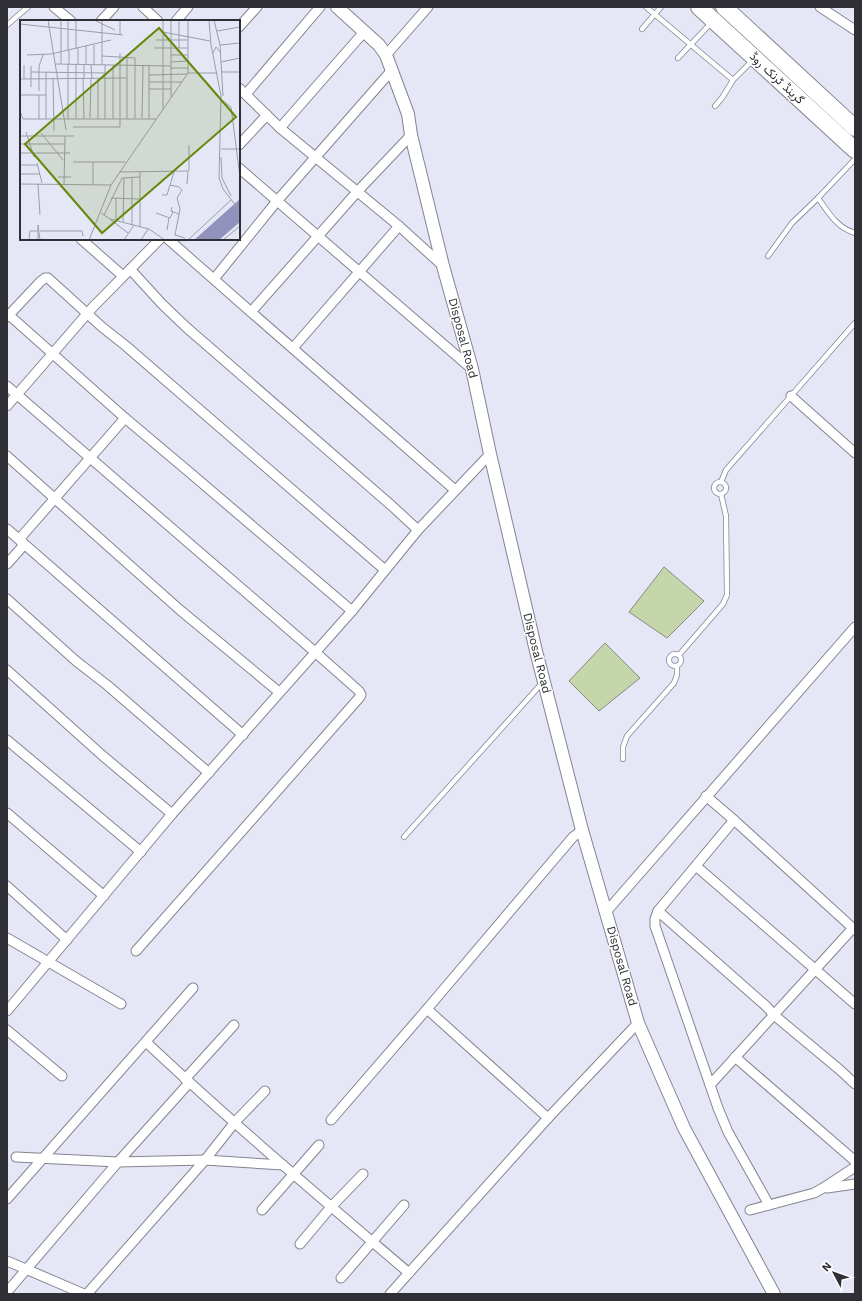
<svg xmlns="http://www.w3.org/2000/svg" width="862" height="1301" font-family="'Work Sans',Vazirmatn,sans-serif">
<rect width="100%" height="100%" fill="#e6e7f6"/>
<!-- building -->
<g fill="#c5d6ab" stroke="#868b7e">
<path d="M664 567 704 601 667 638 629 612Z"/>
<path d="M605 643 640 678 599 711 569 681Z"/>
</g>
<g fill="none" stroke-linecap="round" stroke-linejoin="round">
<defs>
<g id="lane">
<path d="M646 7 733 80"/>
<path d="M7 25 28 7"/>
<path d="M642 29 661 7"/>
<path d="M678 58 712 22"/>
<path d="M715 106 722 98 733 80 753 60"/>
<path d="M818 198C828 212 837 228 855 233"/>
<path d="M768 256 792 223 818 198 855 159"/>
<path d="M721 482 726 470 855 323"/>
<circle cx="720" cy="488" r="6"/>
<circle cx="675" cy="660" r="6"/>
<path d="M679 655 723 604 727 595 726 516 721 494"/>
<path d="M623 759V747L627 736 674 683 677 675V666"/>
<path d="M404 837 543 682"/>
</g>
<g id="street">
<path d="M54 7 71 21"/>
<path d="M143 7 158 21"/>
<path d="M820 7 855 30"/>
<path d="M101 21 114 7"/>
<path d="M176 21 188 7"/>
<path d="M239 27 257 7"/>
<path d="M386 55 428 7"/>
<path d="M239 88 280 128 399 226 443 266"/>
<path d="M246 94 320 7"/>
<path d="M280 128 364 32"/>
<path d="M239 145 267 115"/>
<path d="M239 168 472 369"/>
<path d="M81 239 123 276"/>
<path d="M168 239 251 312 455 490"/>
<path d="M130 269 162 304 186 327 392 506 418 530"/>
<path d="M214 279 277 201 392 70"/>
<path d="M251 312 357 192 411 135"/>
<path d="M9 315 125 418 195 477 352 611"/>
<path d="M7 317 40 282 45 278H48L102 327 126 346 385 570"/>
<path d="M293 348 399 226"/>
<path d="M7 386 315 652 359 691 361 695 359 698 136 951"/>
<path d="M791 396 855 453"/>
<path d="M7 406 93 307 160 239"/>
<path d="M7 456 180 610 279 692"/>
<path d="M7 529 243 735"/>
<path d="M7 564 23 546 21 541 22 536 125 418"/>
<path d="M7 599 76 661 107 685 209 773"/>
<path d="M7 670 103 756 172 814"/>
<path d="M7 740 141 852"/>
<path d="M706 796 734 820 658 911 655 919V926L718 1108 728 1132 769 1205"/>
<path d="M7 813 104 896"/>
<path d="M734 820 855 930"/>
<path d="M696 866 855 1004"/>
<path d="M7 886 67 940"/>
<path d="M658 911 766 1006 774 1015 840 1070 855 1084"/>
<path d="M606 912 855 627"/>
<path d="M7 938 121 1004"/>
<path d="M427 1009 548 1118"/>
<path d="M7 1011 172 814 352 611 418 530 490 454"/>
<path d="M7 1030 62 1076"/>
<path d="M146 1042C231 1122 320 1197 409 1273"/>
<path d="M735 1057 855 1161"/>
<path d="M185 1079 234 1025"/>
<path d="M710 1085 853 928"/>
<path d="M331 1120 427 1009 573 837 582 830"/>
<path d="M16 1157 118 1162 205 1160 283 1165"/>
<path d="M827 1188 855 1184"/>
<path d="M7 1199 193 988"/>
<path d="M262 1210 319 1145"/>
<path d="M750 1210 814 1193 823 1188 855 1167"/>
<path d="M300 1244 331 1207 363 1174"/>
<path d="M7 1261 84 1294"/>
<path d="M341 1278 404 1205"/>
<path d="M7 1292 118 1162 189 1083"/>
<path d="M87 1294 205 1160 235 1122 265 1091"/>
<path d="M390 1294 548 1118 638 1023"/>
</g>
<path id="secondary" d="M337 7 379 45 386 55 408 114 411 135 443 266 472 369 490 454 536 651 582 830 638 1023 684 1128 774 1294"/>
<g id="highway">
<path d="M699 7 855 150"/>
<path d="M724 7 855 128"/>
</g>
</defs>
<!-- lane casing -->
<use href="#lane" stroke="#848491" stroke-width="6"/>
<!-- street casing -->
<use href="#street" stroke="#848491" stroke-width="11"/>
<!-- secondary casing -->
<use href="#secondary" stroke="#848491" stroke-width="14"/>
<!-- highway casing -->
<use href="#highway" stroke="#848491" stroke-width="18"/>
<!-- lane -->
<use href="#lane" stroke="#fff" stroke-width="4.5"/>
<!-- street -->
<use href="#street" stroke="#fff" stroke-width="9"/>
<!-- secondary -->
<use href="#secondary" stroke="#fff" stroke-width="12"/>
<!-- highway -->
<use href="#highway" stroke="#fff" stroke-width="16"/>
</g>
<g text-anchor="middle" stroke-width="3" stroke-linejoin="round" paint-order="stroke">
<!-- street labels -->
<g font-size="12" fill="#2f2f35" stroke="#fff">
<text transform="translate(777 78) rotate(43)" y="4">گرینڈ ٹرنک روڈ</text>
<text transform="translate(463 338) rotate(75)" y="4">Disposal Road</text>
<text transform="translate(537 653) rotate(76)" y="4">Disposal Road</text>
<text transform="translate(622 966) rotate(74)" y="4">Disposal Road</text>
</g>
</g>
<!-- overview -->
<g transform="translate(20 20)">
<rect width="220" height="220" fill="#e6e7f6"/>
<path d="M220 179V202L199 220H174Z" fill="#9293bd"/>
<path fill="none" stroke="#9d9da9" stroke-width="1" d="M28 0 46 110M41 0V44M48 0V30M56 0V28M74 0 95 10M100 0V15M143 0V89M151 0V77M189 0 191 25 201 76 199 158 203 169 220 191M194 0 200 25 203 76M0 4 103 15M197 11 220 7M143 12 190 21M136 20H168M74 25V45M200 25 220 23M66 26V44M134 28H168M159 28V0M193 33 196 27 200 32M7 35 31 34 91 20M151 35H168M82 36 115 38V98M107 37V99M151 42 168 41M201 42 220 38M35 44 151 46M49 44V30M58 44V28M71 45 72 59M82 45V0M85 45V99M93 45V99M151 48H168M11 52 85 53M26 52V99M202 52H220M168 53H197M129 55 167 54M0 59 107 58M4 59V45M33 59 34 111M63 59 64 99M64 59V44M129 62H162M11 67V46M129 69H151M19 71V46L23 35M0 75H26M203 81 211 87 220 157M0 91 3 99H136M70 98 71 59M122 98 123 45M19 99V75M48 99V44M56 99V44M78 99V59M129 99V46M53 107H100V33M6 112 14 137M21 113 43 140M0 116H54M0 124H44M169 125V151M201 129H220M0 133H50M201 137 202 158 211 176M53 142H105M17 143 22 163M0 145H17M99 152 168 151 167 164M0 154H20M38 157H51M0 164 91 165M0 164V184M18 164 20 195M44 164 45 116M73 164V142M150 165 159 167 162 170 157 178 160 189 155 215 165 218M142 175H147L154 152M91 178 119 179M96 178V201M152 187 151 191 159 194M81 193 90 199 129 209 145 220M136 193 150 198 153 192M84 195 102 158 120 157V152M91 200 108 213M103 202 104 158M18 205 20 220M112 205V157M120 207V157M147 210 149 198M20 211H62L63 216M9 220 10 211H18M18 220V205M69 220 91 165 168 53V0M104 220 114 205M121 220 128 209M168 220 211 180M203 220 220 206"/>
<path fill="#66890a" fill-opacity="0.15" stroke="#66890a" stroke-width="2" d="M139 8 216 97 82 213 5 124Z"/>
<rect width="220" height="220" fill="none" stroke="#2f2f35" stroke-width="2"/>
</g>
<!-- border -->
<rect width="862" height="1301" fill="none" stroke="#2f2f35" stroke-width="16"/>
<!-- north arrow -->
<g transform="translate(834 1273) rotate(311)" stroke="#ffffff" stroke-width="3" paint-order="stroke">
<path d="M0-3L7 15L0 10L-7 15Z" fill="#2f2f35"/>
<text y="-6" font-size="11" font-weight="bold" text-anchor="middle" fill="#2f2f35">N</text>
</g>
</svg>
